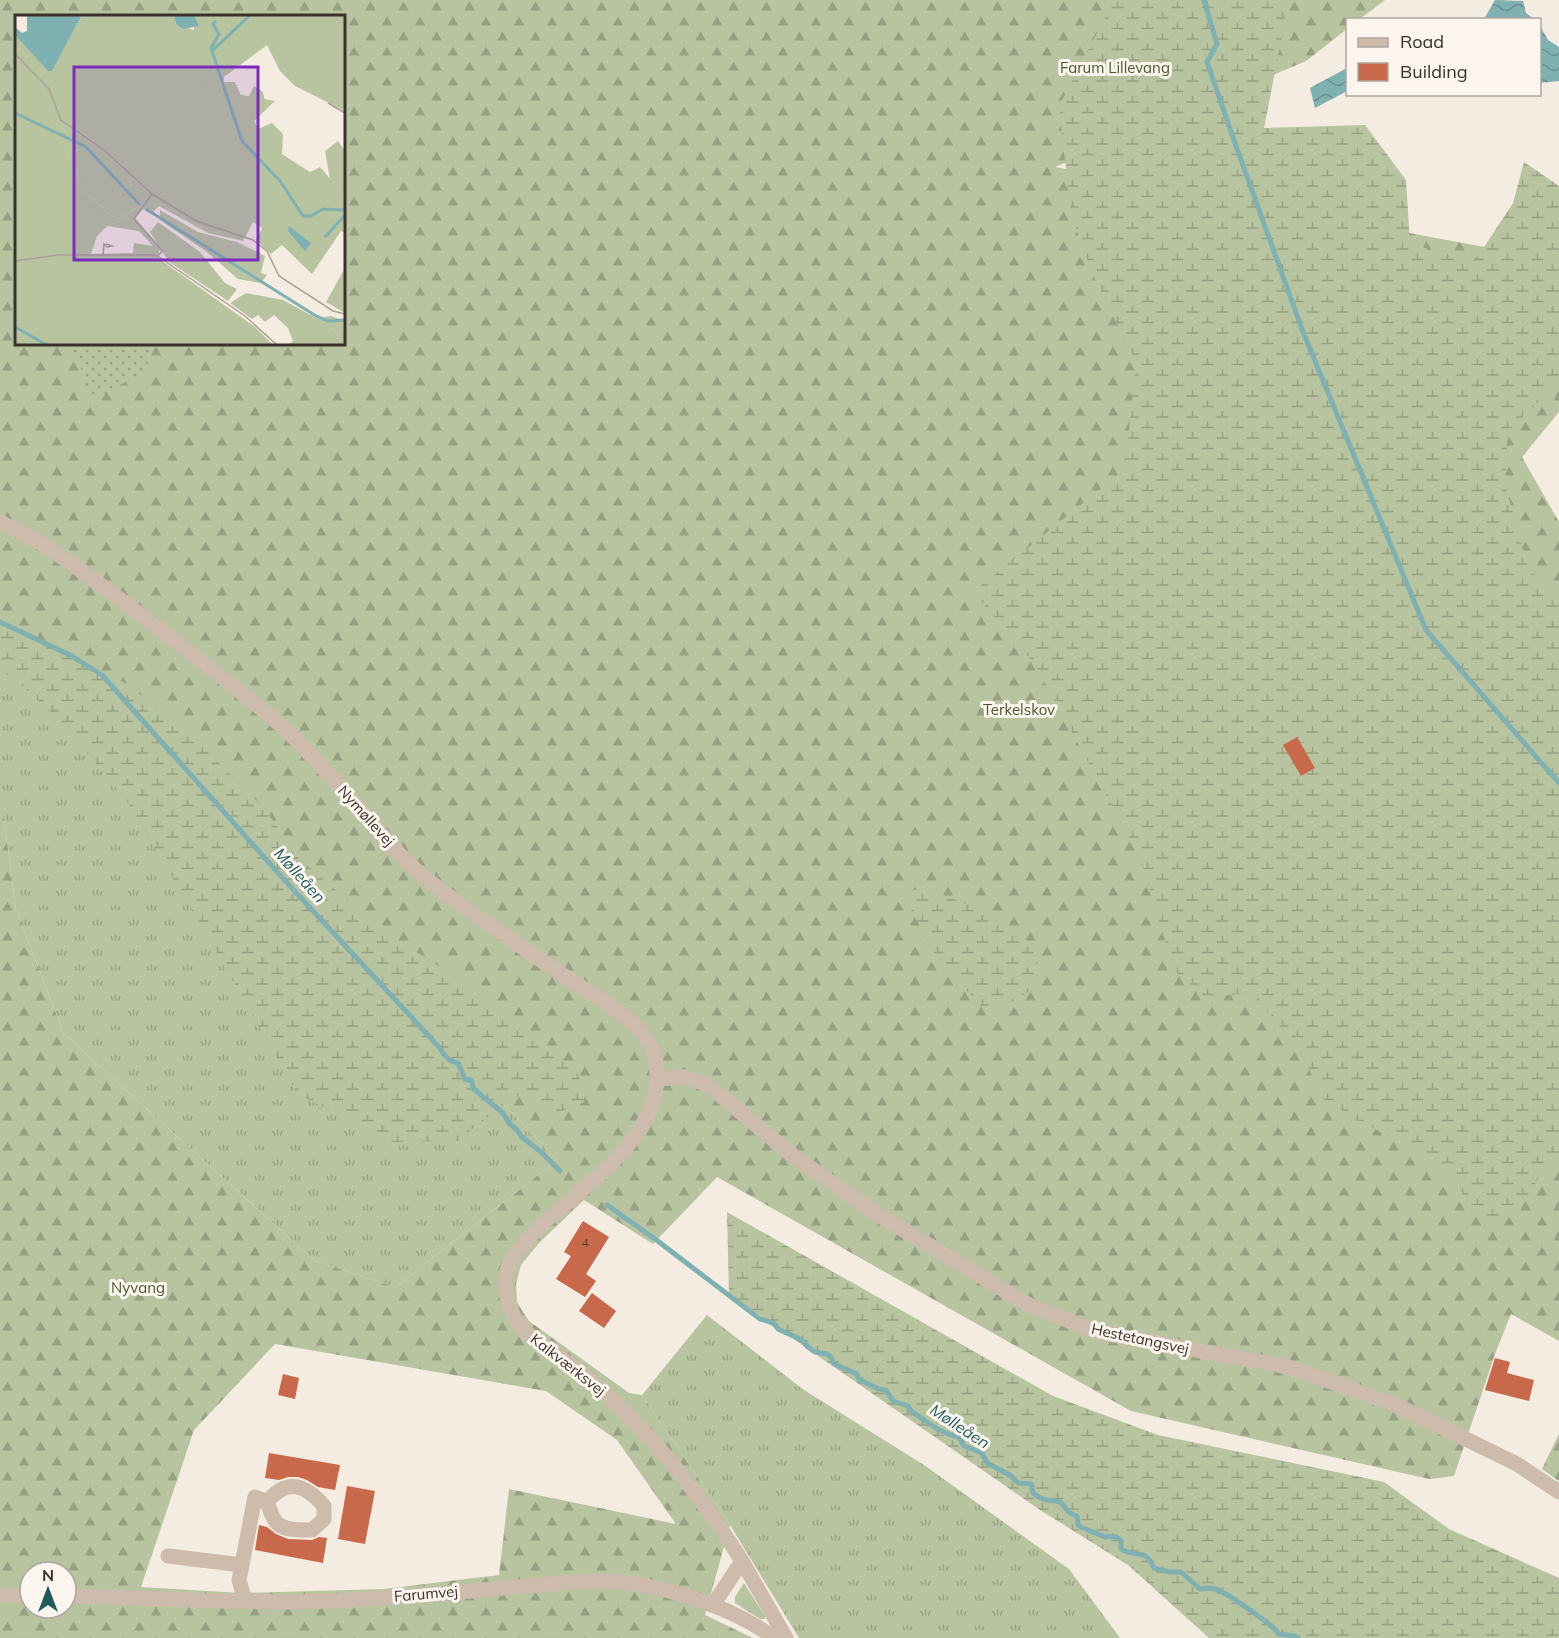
<svg xmlns="http://www.w3.org/2000/svg" width="1559" height="1638" font-family="Mulish,sans-serif">
<defs>
<pattern id="grass-tufts" width="24" height="20" patternUnits="userSpaceOnUse" patternTransform="scale(1.5)"><rect width="24" height="20" fill="#b8c4a0"/><path d="M3 7l-1-3M5 7V3M7 7l1-3M15 17l-1-3M17 17v-4M19 17l1-3" fill="none" stroke="#97a083"/></pattern>
<pattern id="forest-firs" width="22" height="20" patternUnits="userSpaceOnUse" patternTransform="scale(1.5)"><rect width="22" height="20" fill="#b8c4a0"/><path d="M5 1l3.5 6h-7zM16 11l3.5 6h-7z" fill="#97a083"/></pattern>
<pattern id="wetland-marsh" width="20" height="14" patternUnits="userSpaceOnUse" patternTransform="scale(1.5)"><rect width="20" height="14" fill="#b8c4a0"/><path d="M1 5h8M5 5V1M11 12h8M15 12V8" fill="none" stroke="#97a083"/></pattern>
<pattern id="park-dots" width="8" height="8" patternUnits="userSpaceOnUse" patternTransform="scale(1.5)"><rect width="8" height="8" fill="#b8c4a0"/><path d="M2 2h.1M6 6h.1" fill="none" stroke="#97a083" stroke-width="1.8" stroke-linecap="round"/></pattern>
<pattern id="water-waves" width="16" height="10" patternUnits="userSpaceOnUse" patternTransform="scale(1.5)"><rect width="16" height="10" fill="#7fb0b2"/><path d="M0 5q4-4 8 0t8 0" fill="none" stroke="#699091"/></pattern>
</defs>
<rect width="100%" height="100%" fill="#f4ebe1"/>
<!-- grass -->
<g fill="url(#grass-tufts)">
<path d="M0 635 92 674 557 1160 396 1287 315 1261 64 1034 16 910 4 818 0 814Z"/>
<path d="M707 1315 804 1390 924 1465 1069 1569 1120 1638H799L730 1525 642 1395Z"/>
<path d="M744 1583 765 1616V1619H760L735 1603V1597Z"/>
</g>
<!-- forest -->
<g fill="url(#forest-firs)" fill-rule="evenodd">
<path d="M0 0H1385L1360 19 1348 20 1347 29 1306 61 1055 167 1559 261V412L1522 457 1559 522V1341L1511 1314 1495 1354 1454 1476 1429 1479 1131 1411 717 1177 653 1244 584 1200 539 1243 521 1265 516 1284 517 1302 529 1321 629 1393 642 1395 730 1525 705 1615 753 1638H0V814L4 818 16 910 64 1034 315 1261 396 1287 557 1160 92 674 0 635ZM16 16H344V344H16ZM275 1344 546 1391 617 1440 676 1524 509 1489 499 1575 384 1589 241 1593 141 1587 194 1430ZM30 1572H66V1608H30Z"/>
<path d="M1559 1434V1481L1542 1469Z"/>
</g>
<!-- wetland -->
<g fill="url(#wetland-marsh)">
<path d="M1114 0H1289L1264 128 1365 125 1406 180 1410 244 1475 261 1513 203 1524 162 1559 186V382L1508 431 1505 485 1529 570 1559 596V1153L1546 1166 1517 1214 1488 1227 1447 1174 1398 1142 1324 1100 1302 1055 1254 993 1205 997 1174 970 1139 855 1035 665 973 592 1125 469 1136 362 1093 275 1071 215 1059 106Z"/>
<path d="M0 625 57 648 127 684 194 738 260 804 306 864 381 930 458 978 579 1075 584 1102 555 1114 516 1095 457 1141 388 1142 298 1094 185 898 126 800 65 726 16 680 0 670Z"/>
<path d="M928 889 974 907 1034 945 1039 970 1031 990 1003 1007H982L937 958 909 906 910 890Z"/>
<path d="M727 1212 1053 1396 1158 1435 1384 1482 1449 1529 1559 1578V1638H1209L1128 1565 1040 1510 729 1294Z"/>
</g>
<!-- park -->
<path fill="url(#park-dots)" d="M70 344H154L145 372 94 398Z"/>
<!-- water -->
<g fill="url(#water-waves)">
<path d="M1495 0 1523 1 1526 13 1534 19H1484Z"/>
<path d="M1540 26 1548 40 1559 47V81L1540 83Z"/>
<path d="M1347 68V91L1315 108 1310 88Z"/>
</g>
<g fill="none" stroke-linecap="round" stroke-linejoin="round">
<!-- stream -->
<g stroke="#7fb0b2" stroke-width="5">
<path d="M1204 0 1217 44 1207 62 1236 146 1303 332 1426 630 1559 783"/>
<path d="M0 622 70 655 102 675 289 885 440 1048C444 1056 449 1062 458 1063L465 1079 472 1081 473 1088 475 1090 503 1113 509 1123 517 1130 522 1137 541 1152 560 1171"/>
<path d="M607 1205 655 1239 760 1319C767 1321 775 1322 778 1329L802 1340 808 1347 815 1352 827 1354 830 1356 834 1364 857 1374 859 1380C869 1383 876 1390 886 1390L893 1401 908 1406 911 1411C926 1421 941 1434 959 1437L964 1446 982 1453 987 1463 1010 1475 1018 1483 1031 1484 1032 1486V1492C1036 1496 1040 1498 1046 1500 1051 1501 1057 1500 1061 1503 1069 1510 1065 1512 1077 1516L1078 1525 1081 1527 1105 1537 1113 1536 1121 1540V1549C1137 1559 1144 1546 1154 1568L1169 1572H1181L1200 1589C1205 1589 1211 1587 1215 1589 1226 1592 1273 1625 1279 1634L1294 1636 1298 1638"/>
</g>
</g>
<!-- building -->
<g fill="#c8694b">
<path d="M1297 737 1315 768 1301 776 1283 745Z"/>
<path d="M583 1221 609 1237 586 1274 596 1281 585 1297 556 1279 571 1256 564 1252Z"/>
<path d="M592 1293 616 1311 604 1328 579 1311Z"/>
<path d="M1495 1358 1510 1362 1507 1373 1534 1380 1529 1401 1485 1390Z"/>
<path d="M283 1374 299 1378 295 1399 278 1395Z"/>
<path d="M269 1453 340 1465 335 1490 318 1487 307 1480 298 1477H288L279 1480 265 1478Z"/>
<path d="M347 1486 375 1491 365 1544 338 1539Z"/>
<path d="M259 1525 267 1527 276 1534 288 1539 312 1540 319 1537 327 1538 323 1563 255 1550Z"/>
</g>
<g fill="none" stroke-linecap="round" stroke-linejoin="round">
<!-- minor -->
<g stroke="#cdbbac" stroke-width="15">
<path d="M0 522C14 529 29 536 42 544 71 562 98 583 125 603 155 626 185 648 215 672 244 695 275 718 301 745 328 772 352 801 377 829 386 839 395 850 405 860 437 890 474 914 510 939 531 953 552 968 574 982 603 1002 650 1024 656 1063 666 1130 593 1180 549 1218 536 1230 514 1252 508 1268 500 1288 511 1315 523 1330 549 1350 578 1369 603 1391 657 1440 703 1499 742 1561L713 1605"/>
<path d="M657 1079 685 1077 708 1085 792 1155 877 1214 1029 1305 1097 1332 1289 1367 1396 1405 1517 1464 1559 1492"/>
<path d="M168 1556 242 1565"/>
<path d="M742 1561 786 1638"/>
<path d="M0 1595H30"/>
<path d="M66 1596C161 1598 256 1605 351 1600 410 1597 469 1591 527 1586 551 1584 576 1581 600 1581 653 1581 732 1606 774 1638"/>
<path d="M245 1601 239 1580 255 1497 267 1502C270 1509 272 1519 278 1524 286 1531 302 1530 312 1530L324 1519V1506C305 1484 287 1478 267 1502"/>
</g>
</g>
<g text-anchor="middle" stroke-width="6" stroke-linejoin="round" paint-order="stroke">
<!-- number labels -->
<g font-size="12" fill="#5e3e33">
<text x="585" y="1247">4</text>
</g>
<!-- park labels -->
<g font-size="15" fill="#4a5a2e" stroke="#fbf5ee">
<text x="1115" y="73">Farum Lillevang</text>
<text x="1019" y="715">Terkelskov</text>
<text x="138" y="1293">Nyvang</text>
</g>
<!-- street labels -->
<g font-size="15" fill="#3b302b" stroke="#fbf5ee">
<text transform="translate(366 816) rotate(48)" y="5">Nymøllevej</text>
<text transform="translate(1140 1339) rotate(12)" y="5">Hestetangsvej</text>
<text transform="translate(568 1365) rotate(38)" y="5">Kalkværksvej</text>
<text transform="translate(426 1594) rotate(-5)" y="5">Farumvej</text>
</g>
<!-- water labels -->
<g font-size="16" font-style="italic" fill="#1f5a5e" stroke="#fbf5ee">
<text transform="translate(300 875) rotate(48)" y="6">Mølleåen</text>
<text transform="translate(960 1426) rotate(33)" y="6">Mølleåen</text>
</g>
</g>
<!-- overview -->
<g transform="translate(15 15)">
<rect width="330" height="330" fill="#f4ebe1"/>
<path d="M56 125 70 132 125 189 106 204 96 201 67 174 60 149 52 141ZM323 126 330 136V181L315 164 310 136ZM143 207 185 237 210 268 222 274 213 286 154 247 135 217ZM330 253V298L311 287ZM231 278 268 285 316 311 323 322 320 330H273L278 326 273 313 259 300 250 307 243 300 237 304 215 288Z" fill="#b8c4a0"/>
<path d="M67 0H159L161 9 179 15V0H330V96L280 71 265 56 252 30 213 59 185 72 260 86 239 106 243 114 257 108 268 119 267 139 295 157 305 152 330 181V218L326 216 297 259 267 230 256 239 241 225 247 213 238 207 228 226 193 218 144 191 136 199 128 194 120 203 145 232 143 243 240 312 258 330H0V20L37 56ZM56 126 70 132 125 189 106 204 96 201 67 174 60 148 52 141ZM92 211 124 216 138 231 119 228 118 238 76 239 82 221ZM316 301 330 306V330L319 329 323 322 316 311 300 304Z" fill="#b8c4a0" fill-rule="evenodd"/>
<path d="M179 0 205 8 212 3 216 40 208 67H220L226 81 233 83 239 71 248 77 251 92 237 103 240 119 249 124 253 131 250 133 257 135 311 182 313 190 300 195 293 209 295 217 300 219 296 228 279 213 273 216 288 237 274 224 264 206 246 198 252 184 263 189 275 183 261 163 251 156 245 161 250 176 235 197 215 182 207 169 198 166 174 122 192 107 193 95 184 65 190 45H176L172 36V21L186 13ZM56 125 74 133 128 182 105 187 94 181 74 146 55 129ZM145 195 183 217 222 227 250 241 246 258 252 260 246 268 223 264 192 237 145 205Z" fill="#b8c4a0"/>
<path d="M12 0H67L37 56H33L0 20V12L7 18 12 16ZM159 0H179L184 11 168 14 161 9ZM274 211 296 228 290 236 273 216Z" fill="#7fb0b2"/>
<path fill="none" stroke="#7fb0b2" stroke-width="3" d="M201 6 198 9 204 19 196 33 227 126 265 166 288 201H296L308 194 330 195M197 36 235 0M0 98 71 132 125 190M131 194 301 301 313 306 330 305M310 222 330 200M0 312 32 330"/>
<path fill="none" stroke="#aaa098" stroke-width="1.5" d="M0 39 34 74 46 105 89 135 137 179M313 88 330 98M137 179 181 206 238 225 252 236 264 261 318 296 330 299M137 179 119 204 144 232 147 236 143 241M88 241 89 229 92 232 97 231 91 229M0 246 43 240H141L230 301 262 330"/>
<path fill="#7b2cbf" fill-opacity="0.15" stroke="#7b2cbf" stroke-width="3" d="M59 52H243V245H59Z"/>
<rect width="330" height="330" fill="none" stroke="#3b302b" stroke-width="3"/>
</g>
<!-- legend -->
<rect x="1346" y="18" width="195" height="78" fill="#fbf5ee" stroke="#aea6a0" stroke-width="1.5"/>
<rect x="1358" y="38" width="30" height="9" fill="#cdbbac" stroke="#aea6a0" stroke-width="1.5"/>
<text x="1400" y="48" font-size="18" fill="#3b302b">Road</text>
<rect x="1358" y="63" width="30" height="18" fill="#c8694b" stroke="#aea6a0" stroke-width="1.5"/>
<text x="1400" y="78" font-size="18" fill="#3b302b">Building</text>
<!-- north arrow -->
<g transform="translate(48 1590)"><circle r="28" fill="#fbf5ee" stroke="#aea6a0" stroke-width="1.5"/>
<path d="M0-4.5L10 22L0 15L-10 22Z" fill="#1f5a5e"/>
<text y="-9" font-size="16" font-weight="bold" text-anchor="middle" fill="#3b302b">N</text>
</g>
</svg>
